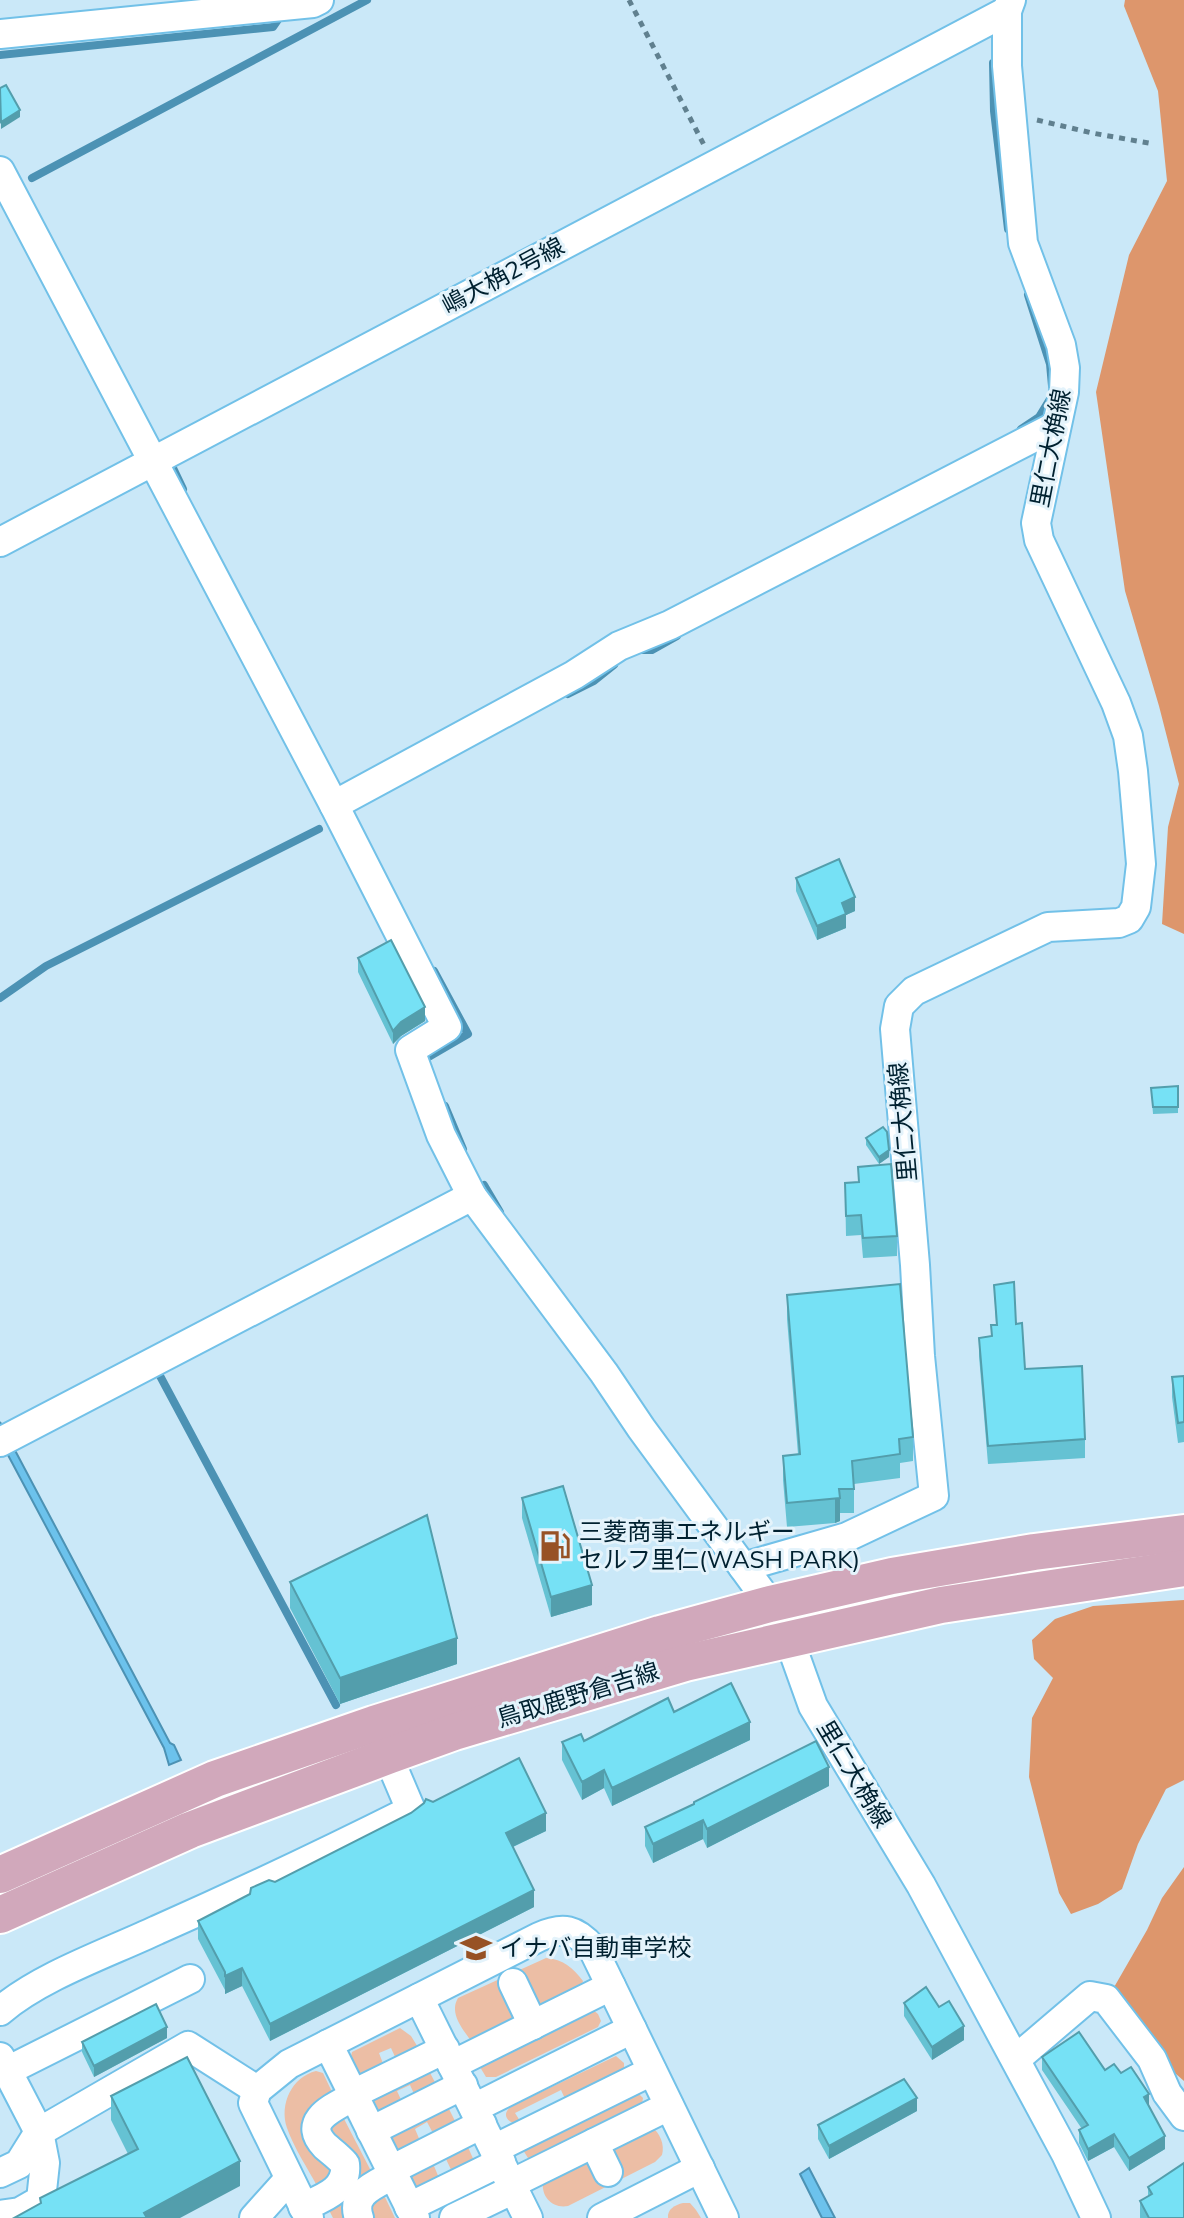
<svg xmlns="http://www.w3.org/2000/svg" width="1184" height="2218" font-family="Mulish,'Noto Sans JP',sans-serif">
<rect width="100%" height="100%" fill="#cae8f8"/>
<!-- green -->
<g fill="#ecbea5">
<path d="M546 1958C563 1959 573 1968 583 1981L581 1987 471 2041C462 2028 449 2013 458 1998Z"/>
<path d="M593 2010 598 2014 601 2021 598 2027 496 2077H486L480 2067 483 2064Z"/>
<path d="M400 2028 411 2036 419 2049 396 2059 391 2048 379 2053 384 2066 361 2076 351 2056 352 2052Z"/>
<path d="M616 2056 624 2063V2071L566 2101 561 2090 515 2113 522 2124C509 2125 499 2115 512 2106Z"/>
<path d="M428 2069 438 2088 416 2098 410 2085 397 2091 403 2104 380 2113 372 2097Z"/>
<path d="M316 2071 323 2073 333 2094 322 2103 332 2161 337 2177 317 2186C307 2167 294 2148 287 2128 279 2104 292 2077 316 2071Z"/>
<path d="M637 2092 643 2098 642 2104 531 2159 528 2158 523 2150Z"/>
<path d="M448 2107 456 2123 434 2135 427 2122 415 2129 421 2143 399 2151 390 2136Z"/>
<path d="M342 2115 371 2171V2175L347 2218H333L328 2208 334 2199 328 2120Z"/>
<path d="M651 2127C660 2132 665 2145 662 2155L655 2162 568 2206C553 2209 541 2197 543 2182L608 2152Z"/>
<path d="M467 2145 475 2163 453 2174 446 2159 434 2166 439 2178 418 2190 408 2170Z"/>
<path d="M383 2193 395 2218H368L365 2200Z"/>
<path d="M683 2203H690L696 2210 701 2218H668C667 2209 675 2205 683 2203Z"/>
</g>
<!-- forest -->
<g fill="#dd966c">
<path d="M1125 0H1184V934L1162 924 1168 827 1179 784 1159 706 1125 591 1096 392 1129 255 1167 181 1158 91 1124 6Z"/>
<path d="M1184 1600V1780L1166 1789 1138 1844 1122 1889 1098 1904 1071 1914 1059 1893 1029 1777 1032 1718 1053 1678 1034 1659 1032 1640 1055 1619 1093 1606Z"/>
<path d="M1184 1867V2081L1168 2067 1113 1989 1147 1930 1162 1898Z"/>
</g>
<!-- water -->
<g fill="#6cc2ec" stroke="#4c92b4" stroke-width="2">
<path d="M0 1422 170 1743 174 1745 181 1760 169 1765 164 1748 0 1440Z"/>
<path d="M809 2168 835 2218H822L800 2174Z"/>
</g>
<g fill="none" stroke-linecap="round" stroke-linejoin="round">
<!-- stream -->
<g stroke="#4c92b4" stroke-width="8">
<path d="M0 55 273 27 282 14"/>
<path d="M993 63 994 111 1008 229"/>
<path d="M32 178 367 0"/>
<path d="M1028 295 1050 364 1052 386"/>
<path d="M1021 429 1039 417 1050 399"/>
<path d="M173 468 183 489"/>
<path d="M638 650H652L677 636"/>
<path d="M568 694 594 681 614 665"/>
<path d="M0 998 46 966 319 829"/>
<path d="M427 1064 425 1059 468 1034 434 971"/>
<path d="M445 1106 463 1149"/>
<path d="M484 1185 500 1212"/>
<path d="M159 1374 336 1705"/>
</g>
<defs>
<g id="minor">
<path d="M1011 0 1007 11V66L1023 243 1061 345 1065 368 1064 392 1036 523 1039 540 1116 703 1128 736 1133 771 1141 864 1136 907 1129 919 1119 923 1048 927 914 991 899 1006 895 1029 915 1265 920 1356 934 1496 847 1537 743 1567 770 1604 789 1639 813 1706 921 1885 1066 2154 1096 2218"/>
<path d="M0 34 313 3 319 0"/>
<path d="M0 171 334 805 447 1027 410 1050 441 1135 472 1196 604 1373 641 1428 743 1567"/>
<path d="M0 542 1007 11"/>
<path d="M334 805 574 675 619 646 670 625 1056 426"/>
<path d="M0 1442 472 1196"/>
<path d="M513 1983 533 2025"/>
<path d="M419 1998 528 2218"/>
<path d="M0 2011C41 1976 108 1953 157 1930 243 1892 327 1852 411 1810L388 1756"/>
<path d="M328 2044 415 2218"/>
<path d="M1016 2059 1090 1996 1106 1999 1152 2059 1167 2093 1184 2116"/>
<path d="M452 2065 611 1986"/>
<path d="M7 2071 190 1979"/>
<path d="M353 2094 445 2049"/>
<path d="M474 2108 632 2029"/>
<path d="M371 2131 463 2085"/>
<path d="M594 2143 608 2172"/>
<path d="M494 2149 652 2071"/>
<path d="M391 2170 482 2124"/>
<path d="M0 2173 19 2164 39 2132 188 2046 257 2090"/>
<path d="M511 2184 669 2106"/>
<path d="M303 2207C323 2198 348 2190 345 2164 339 2157 332 2152 325 2146 300 2120 335 2107 354 2096"/>
<path d="M409 2207 501 2162"/>
<path d="M0 2215 20 2212 41 2200 45 2163 39 2132 0 2057"/>
<path d="M254 2218 289 2179"/>
<path d="M309 2218 253 2103 257 2090 289 2064 539 1937C563 1926 576 1929 593 1949L724 2218"/>
<path d="M359 2218C350 2193 375 2185 393 2175"/>
<path d="M454 2218 514 2189"/>
<path d="M602 2218 700 2168"/>
</g>
<g id="major">
<path d="M0 1875 215 1779 374 1724 660 1634 770 1604 892 1576 1034 1552 1184 1533"/>
<path d="M0 1915 190 1830 388 1756 454 1732 685 1663 941 1605 1184 1568"/>
</g>
</defs>
<!-- minor casing -->
<use href="#minor" stroke="#72c1e8" stroke-width="32"/>
<!-- major casing -->
<use href="#major" stroke="#fff" stroke-width="40"/>
<!-- path -->
<g stroke="#60808f" stroke-width="5" stroke-dasharray="6 6" stroke-linecap="butt">
<path d="M629 0 704 145"/>
<path d="M1037 120 1092 133 1154 144"/>
</g>
<!-- minor -->
<use href="#minor" stroke="#fff" stroke-width="28"/>
<!-- major -->
<use href="#major" stroke="#d1a8bb" stroke-width="36"/>
</g>
<!-- wall -->
<g fill="#65c2d3">
<path d="M796 878 855 911 846 915V928L817 940 796 891Z"/>
<path d="M358 958 425 1021 401 1036 393 1044 358 972Z"/>
<path d="M1178 1086V1113L1153 1114 1151 1088Z"/>
<path d="M866 1138 889 1157 879 1164 866 1145Z"/>
<path d="M858 1167 897 1236V1256L863 1258 861 1235 846 1236 845 1183 858 1182Z"/>
<path d="M994 1285 1016 1324 1025 1369 1085 1439V1458L988 1464 979 1356V1338L991 1336V1325H996Z"/>
<path d="M787 1295 913 1437V1461L900 1463V1478L854 1484V1513H840V1521L835 1523 787 1527 783 1480V1456L798 1454 787 1319Z"/>
<path d="M1184 1376V1442L1178 1443 1172 1397V1377Z"/>
<path d="M522 1498 592 1605 551 1617 522 1518Z"/>
<path d="M290 1582 457 1664 340 1704 290 1608Z"/>
<path d="M674 1712 750 1740 612 1806 604 1788 582 1800 562 1760V1742L584 1741Z"/>
<path d="M829 1786 707 1848 703 1839 653 1863 645 1846V1827Z"/>
<path d="M433 1802 546 1831 513 1847 534 1907 270 2041 242 1986 225 1994V1990L198 1939V1921Z"/>
<path d="M904 2003 939 2007 964 2040 932 2060 904 2016Z"/>
<path d="M167 2038 94 2077 82 2052V2042Z"/>
<path d="M1042 2057 1105 2070 1149 2107 1165 2149 1129 2171 1114 2147 1088 2161 1079 2143V2130L1082 2129 1042 2070Z"/>
<path d="M111 2096 240 2186 40 2204V2198L128 2154 111 2120Z"/>
<path d="M917 2111 829 2159 818 2139V2125Z"/>
<path d="M1148 2187 1184 2218H1140V2201L1148 2196Z"/>
</g>
<!-- shaded-wall -->
<g fill="#539eac">
<path d="M20 110V117L1 129V122Z"/>
<path d="M855 897V911L846 915V928L817 940V926L842 903Z"/>
<path d="M425 1007V1021L401 1036 393 1044V1031L401 1022Z"/>
<path d="M889 1150V1157L879 1164V1157Z"/>
<path d="M840 1498V1521L835 1523V1499Z"/>
<path d="M592 1585V1605L551 1617V1597Z"/>
<path d="M457 1638V1664L340 1704V1678Z"/>
<path d="M750 1722V1740L612 1806V1788Z"/>
<path d="M829 1767V1786L707 1848V1829Z"/>
<path d="M604 1770V1788L582 1800V1782Z"/>
<path d="M546 1813V1831L506 1850V1833Z"/>
<path d="M703 1820V1839L653 1863V1844Z"/>
<path d="M534 1890V1907L270 2041V2024Z"/>
<path d="M242 1968V1986L225 1994V1976Z"/>
<path d="M964 2026V2040L932 2060V2047Z"/>
<path d="M167 2027V2038L94 2077V2066Z"/>
<path d="M1149 2094V2106L1144 2097Z"/>
<path d="M917 2098V2111L829 2159V2146Z"/>
<path d="M1114 2134V2147L1088 2161V2149Z"/>
<path d="M1165 2136V2149L1129 2171V2158Z"/>
<path d="M240 2161V2186L180 2218H144V2213Z"/>
</g>
<!-- building -->
<g fill="#76e1f5" stroke="#539eac" stroke-width="2">
<path d="M6 85 20 110 1 122 0 88Z"/>
<path d="M839 859 855 897 842 903 846 914 817 926 796 878Z"/>
<path d="M391 940 425 1007 401 1022 393 1031 358 958Z"/>
<path d="M1178 1086V1107H1153L1151 1088Z"/>
<path d="M883 1127 887 1132 889 1150 879 1157 866 1138Z"/>
<path d="M891 1164 897 1236 863 1238 861 1215 846 1216 845 1183 859 1182 858 1167Z"/>
<path d="M1014 1282 1016 1324 1022 1323 1025 1369 1082 1366 1085 1439 988 1446 979 1338 992 1336 991 1325H997L994 1285Z"/>
<path d="M900 1284 913 1437 899 1439 900 1454 852 1461 854 1489H839L840 1498 787 1503 783 1456 800 1454 787 1295Z"/>
<path d="M1184 1376V1422L1178 1423 1172 1377Z"/>
<path d="M563 1486 592 1585 551 1597 522 1498Z"/>
<path d="M427 1515 457 1638 340 1678 290 1582Z"/>
<path d="M731 1683 750 1722 612 1788 604 1770 582 1782 562 1742 581 1734 584 1741 668 1698 674 1712Z"/>
<path d="M816 1741 829 1767 707 1829 703 1820 653 1844 645 1827 694 1804V1802Z"/>
<path d="M519 1758 546 1813 506 1833 534 1890 270 2024 242 1968 225 1976V1972L198 1921 250 1894 251 1888 269 1880 275 1882 411 1813 424 1803 426 1799 433 1802Z"/>
<path d="M926 1987 939 2007 949 2001 964 2026 932 2047 904 2003Z"/>
<path d="M156 2004 167 2027 94 2066 82 2042Z"/>
<path d="M1079 2032 1105 2070 1114 2064 1121 2073 1131 2067 1149 2094 1144 2097 1165 2136 1129 2158 1114 2134 1088 2149 1079 2130 1088 2125 1042 2057Z"/>
<path d="M187 2057 240 2161 144 2213 147 2218H14L41 2203 40 2198 138 2149 111 2096Z"/>
<path d="M904 2079 917 2098 829 2146 818 2125Z"/>
<path d="M1184 2163V2218H1149L1140 2201 1152 2194 1148 2187Z"/>
</g>
<!-- icons -->
<defs>
<symbol id="fuel-bare" viewBox="-9 -9 18 18"><path d="M-5.5-6h7V0h2V4h1.3V-2.5L3-4.5l.8-.8L6-3V5H2.5V1h-1V6h-7ZM-4.2-4.7v3.2H.2V-4.7Z" fill="#975225" stroke="#e4f3fb" stroke-width="2.5" paint-order="stroke"/></symbol>
<symbol id="school-bare" viewBox="-9 -9 18 18"><path d="M0-5L7-2L0 1L-7-2ZM-4 1L0 2.5L4 1V4Q0 6-4 4Z" fill="#975225" stroke="#e4f3fb" stroke-width="2.5" paint-order="stroke"/></symbol>
</defs>
<g fill-rule="evenodd">
<use href="#fuel-bare" x="533" y="1524" width="44" height="44"/>
<use href="#school-bare" x="454" y="1926" width="44" height="44"/>
</g>
<g text-anchor="middle" stroke-width="6" stroke-linejoin="round" paint-order="stroke">
<!-- street labels -->
<g font-size="24" fill="#002130" stroke="#e4f3fb">
<text transform="translate(503 276) rotate(-28)" y="8">嶋大桷2号線</text>
<text transform="translate(1051 448) rotate(-79)" y="8">里仁大桷線</text>
<text transform="translate(903 1122) rotate(-95)" y="8">里仁大桷線</text>
<text transform="translate(578 1695) rotate(-17)" y="8">鳥取鹿野倉吉線</text>
<text transform="translate(854 1774) rotate(59)" y="8">里仁大桷線</text>
</g>
<!-- poi labels -->
<g font-size="24" fill="#002130" stroke="#e4f3fb" text-anchor="start">
<text x="579" y="1540">三菱商事エネルギー<tspan x="579" dy="28">セルフ里仁(WASH PARK)</tspan></text>
<text x="500" y="1956">イナバ自動車学校</text>
</g>
</g>
</svg>
